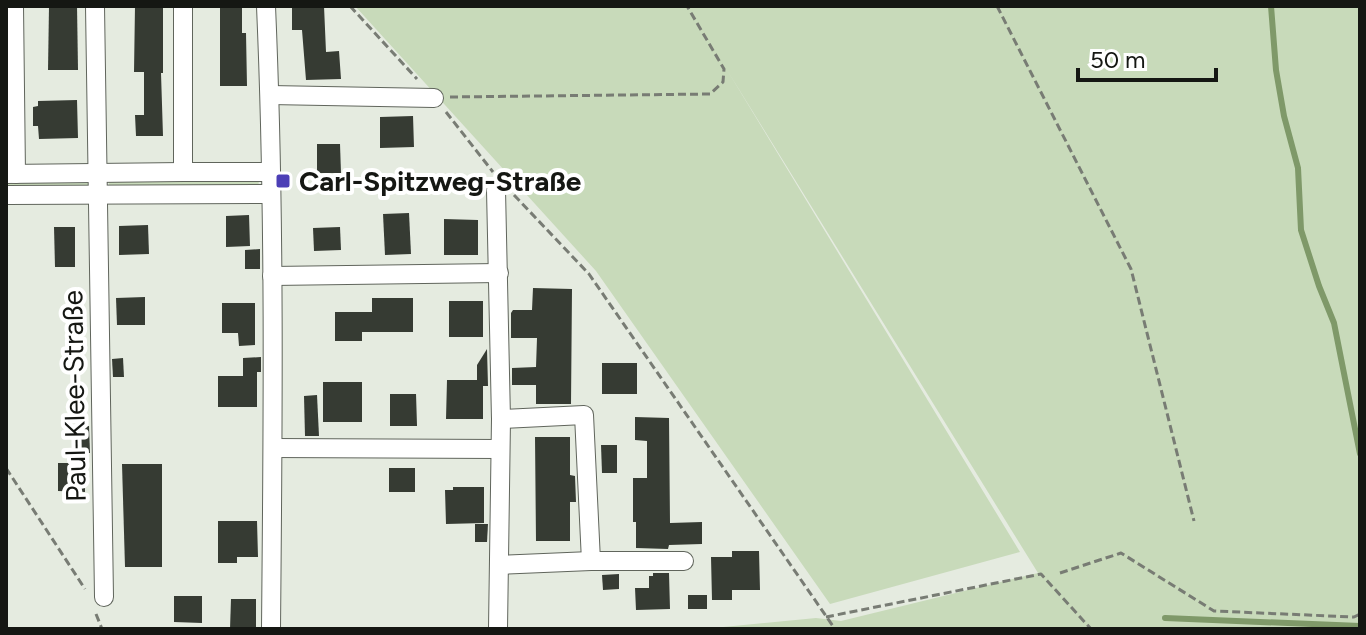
<svg xmlns="http://www.w3.org/2000/svg" width="1366" height="635" font-family="Figtree,sans-serif">
<rect width="100%" height="100%" fill="#e5ebe0"/>
<!-- green -->
<g fill="#c8daba">
<path d="M355 6H1360V629H809L804 627 777 629H703L816 618 841 621 1038 573 727 70 1020 552 830 604 596 271Z"/>
<path d="M6 179 88 180 91 187 6 191Z"/>
<path d="M109 180H259L258 189 112 186 109 185Z"/>
</g>
<g fill="none" stroke-linecap="round" stroke-linejoin="round">
<!-- stream -->
<g stroke="#7f9969" stroke-width="6">
<path d="M1271 6 1276 70 1284 116 1298 168 1301 230 1319 286 1334 323 1360 454"/>
<path d="M1165 618 1360 626"/>
</g>
</g>
<!-- building -->
<g fill="#363b33">
<path d="M49 6H77L78 70H48Z"/>
<path d="M135 6H163V73H161L163 136H136L135 115H144V72H134Z"/>
<path d="M220 6H242V33H246L247 86H220Z"/>
<path d="M292 6H324L326 52 339 51 341 79 306 80 302 30H292Z"/>
<path d="M77 100 78 138 39 139 38 126H33V107L38 106V101Z"/>
<path d="M413 116 414 147 380 148V117Z"/>
<path d="M317 144H340L341 173H317Z"/>
<path d="M409 213 411 254 385 255 383 214Z"/>
<path d="M249 215 250 246 226 247V216Z"/>
<path d="M444 219 478 220V255H444Z"/>
<path d="M148 225 149 254 119 255V226Z"/>
<path d="M54 227H75V267H55Z"/>
<path d="M340 227 341 250 314 251 313 228Z"/>
<path d="M260 249V269H245V250Z"/>
<path d="M533 288 572 289 571 404H536V385H512V368L536 367 537 338H511V313L513 310H532Z"/>
<path d="M145 297V325H117L116 298Z"/>
<path d="M372 298H413V332H362V341H335V312H372Z"/>
<rect x="449" y="301" width="34" height="36"/>
<path d="M222 303H255V345L239 346 238 333H222Z"/>
<path d="M487 349 488 386H483V419H446L447 380H477V365Z"/>
<path d="M261 357V372H257V407H218V376H243V358Z"/>
<path d="M123 358 124 377H113L112 359Z"/>
<rect x="602" y="363" width="35" height="31"/>
<rect x="323" y="382" width="39" height="40"/>
<path d="M390 394H416L417 426H390Z"/>
<path d="M317 395 319 436H305L304 396Z"/>
<path d="M635 417 669 418 670 523 702 522V544L669 545 668 549 636 548V522H633V478H647V441L635 440Z"/>
<path d="M89 426 90 453H73L72 427Z"/>
<path d="M535 437H570V475L575 476 576 502H570V541H536Z"/>
<path d="M601 445H617V473H602Z"/>
<path d="M58 463H85V492L58 491Z"/>
<path d="M122 464H162V567H125Z"/>
<rect x="389" y="468" width="26" height="24"/>
<path d="M453 487H484V523L446 524 445 490H453Z"/>
<path d="M218 521H257L258 557H237V563H218Z"/>
<path d="M475 524H488L487 542H475Z"/>
<path d="M732 551H759L760 590H732V600H712L711 557H732Z"/>
<path d="M653 573H669L670 609 636 610 635 588H649V576H653Z"/>
<path d="M619 574V589L603 590 602 575Z"/>
<rect x="688" y="595" width="19" height="14"/>
<path d="M174 596H202V623L174 622Z"/>
<path d="M231 599H256V629H230Z"/>
</g>
<g fill="none" stroke-linecap="round" stroke-linejoin="round">
<defs>
<g id="minor">
<path d="M14 6 16 174"/>
<path d="M95 6 104 597"/>
<path d="M183 6V172"/>
<path d="M266 6C275 213 273 421 271 629"/>
<path d="M270 95 434 98"/>
<path d="M6 174 183 172H270"/>
<path d="M496 190 501 419 498 629"/>
<path d="M6 195 270 194"/>
<path d="M272 276 499 273"/>
<path d="M501 419 584 415 591 561"/>
<path d="M273 448 500 449"/>
<path d="M499 565 591 561H684"/>
</g>
</defs>
<!-- minor casing -->
<use href="#minor" stroke="#60655c" stroke-width="20"/>
<!-- path -->
<g stroke="#787c74" stroke-width="3" stroke-dasharray="8 4" stroke-linecap="butt">
<path d="M350 6 417 79"/>
<path d="M997 6 1131 269 1194 521"/>
<path d="M450 97 710 94 723 82 724 69 687 6"/>
<path d="M446 112 493 172"/>
<path d="M514 195 589 274 835 629"/>
<path d="M6 468 85 589"/>
<path d="M1060 573 1121 553 1214 611 1354 617 1360 614"/>
<path d="M96 614 102 629"/>
<path d="M826 617 1041 574 1091 629"/>
</g>
<!-- minor -->
<use href="#minor" stroke="#fff" stroke-width="18"/>
</g>
<!-- markers -->
<rect fill="#4c3fb6" stroke="#fff" stroke-width="3" x="275" y="173" width="16" height="16" rx="4"/>
<g text-anchor="middle" stroke-width="8" stroke-linejoin="round" paint-order="stroke">
<!-- poi labels -->
<g font-size="28" font-weight="bold" fill="#151713" stroke="#fff" text-anchor="start">
<text x="299" y="191">Carl-Spitzweg-Straße</text>
</g>
<!-- street labels -->
<g font-size="28" fill="#151713" stroke="#fff">
<text transform="translate(74 396) rotate(-91)" y="10">Paul-Klee-Straße</text>
</g>
</g>
<!-- border -->
<rect width="1366" height="635" fill="none" stroke="#151713" stroke-width="16"/>
<!-- scale -->
<path d="M1078 68v12h138v-12" fill="none" stroke="#151713" stroke-width="4"/>
<text x="1090" y="68" font-size="24" fill="#151713" stroke="#ffffff" stroke-width="6" paint-order="stroke">50 m</text>
</svg>
